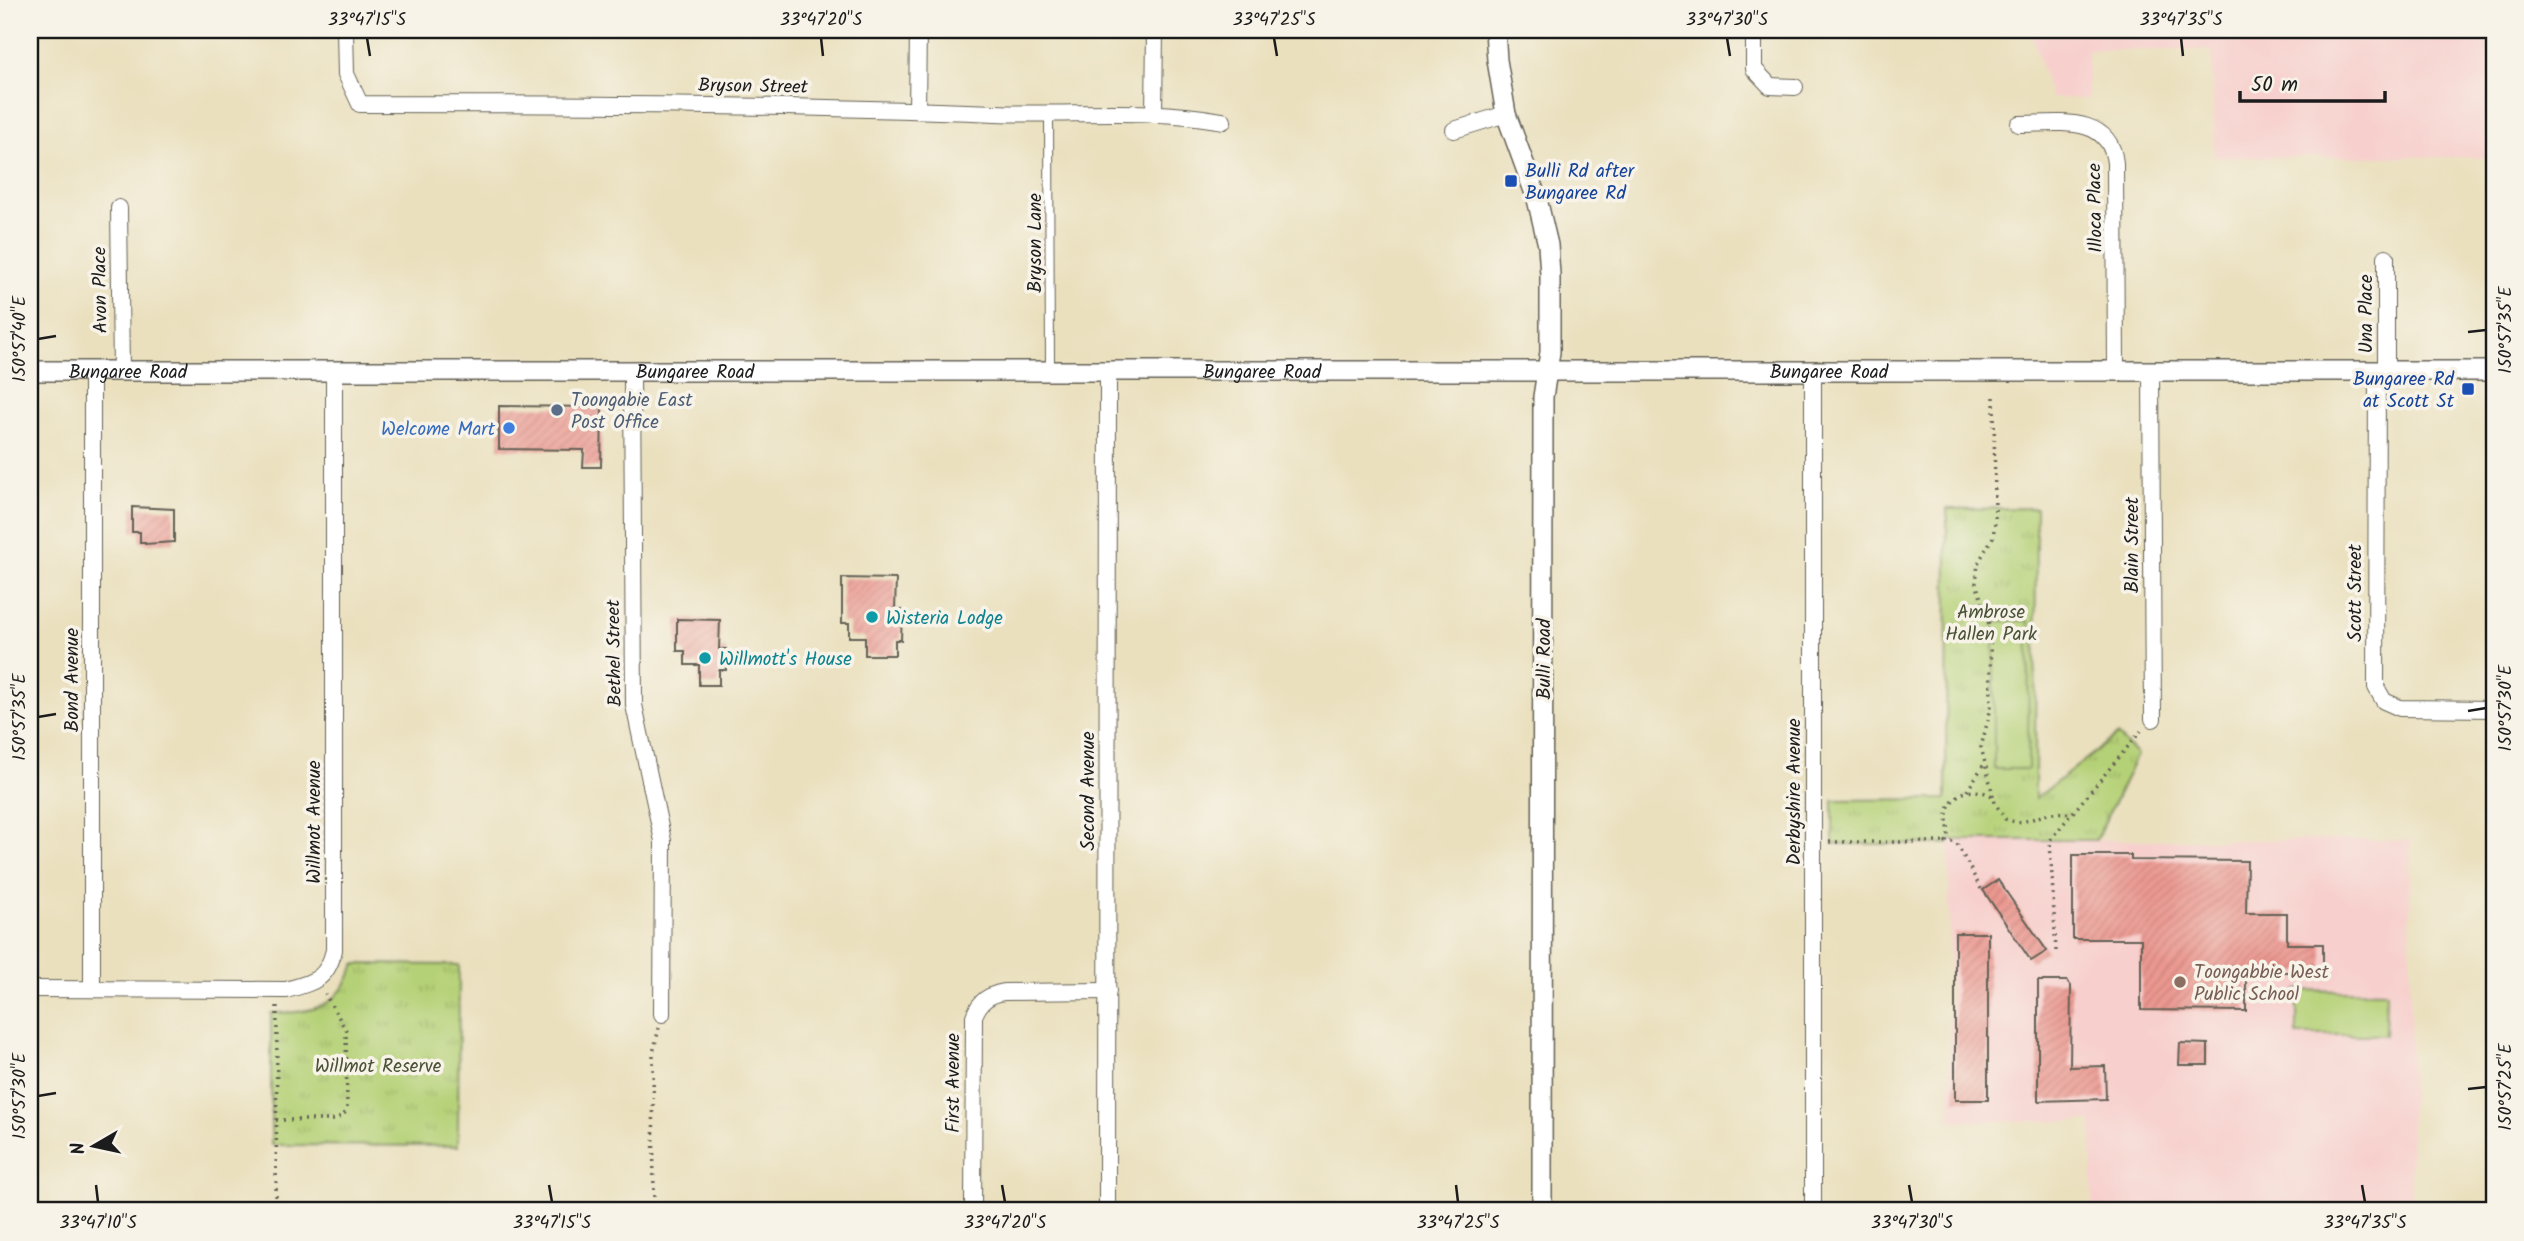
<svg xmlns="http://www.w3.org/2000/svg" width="2524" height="1241" font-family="Kalam,sans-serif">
<defs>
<pattern id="grass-tufts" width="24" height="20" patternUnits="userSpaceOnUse" patternTransform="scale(1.75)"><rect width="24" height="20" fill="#b5d177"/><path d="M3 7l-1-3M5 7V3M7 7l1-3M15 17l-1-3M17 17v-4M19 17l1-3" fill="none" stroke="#9bb366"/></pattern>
<pattern id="building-hatch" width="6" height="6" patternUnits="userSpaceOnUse" patternTransform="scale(1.75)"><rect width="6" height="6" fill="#eb9890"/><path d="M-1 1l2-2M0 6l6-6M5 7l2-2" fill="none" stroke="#c9827c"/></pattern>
</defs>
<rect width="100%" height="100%" fill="#f7f3e8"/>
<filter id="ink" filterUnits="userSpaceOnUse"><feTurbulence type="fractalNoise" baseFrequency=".0143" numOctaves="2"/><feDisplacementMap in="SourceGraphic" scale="14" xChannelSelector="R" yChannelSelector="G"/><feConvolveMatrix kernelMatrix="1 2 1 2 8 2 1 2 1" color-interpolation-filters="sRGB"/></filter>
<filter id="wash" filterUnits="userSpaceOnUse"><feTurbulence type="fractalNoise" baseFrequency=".00686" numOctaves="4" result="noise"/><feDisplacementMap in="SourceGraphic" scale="28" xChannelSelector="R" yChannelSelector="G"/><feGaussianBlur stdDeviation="1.57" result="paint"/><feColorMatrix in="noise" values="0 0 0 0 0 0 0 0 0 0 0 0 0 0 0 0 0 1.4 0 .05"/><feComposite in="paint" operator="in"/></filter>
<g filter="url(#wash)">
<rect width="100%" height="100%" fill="#eae0be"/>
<!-- built -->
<g fill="#f7d0cd">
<path d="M2030 30H2494V157H2214L2212 50H2088V99L2051 98Z"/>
<path d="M1949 840H2410L2411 1211H2092V1121H1950Z"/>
</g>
<!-- grass -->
<g fill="url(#grass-tufts)" stroke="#68764a" stroke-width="2">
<path d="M2036 508 2035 799 2117 735 2137 755 2096 840H1950L1949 844H1833V800L1946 799 1947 509Z"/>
<path d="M355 964 459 965 458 1146 271 1145V1013C314 1013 339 1008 355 964Z"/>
</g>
<!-- garden -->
<g fill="#b5d177" stroke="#68764a" stroke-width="2">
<path d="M1994 621H2029L2028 769H1994Z"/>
<path d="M2297 990 2386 992 2385 1035H2297Z"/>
</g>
<g id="blocks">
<!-- building -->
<g fill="url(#building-hatch)">
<path d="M499 406 602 407 601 467H583L584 450 499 449Z"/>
<path d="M132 507 174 509V542L145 544V542H140V532H132Z"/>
<path d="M842 578 896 579 895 610H902L901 640H895V655H865V637H849V623H842Z"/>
<path d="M677 619 720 620 719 649H726V670H719V685H699V665H685V651H677Z"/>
<path d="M2073 855H2131V860L2247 861 2246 913H2287V944H2323V973L2246 971V1011L2141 1010V939H2073Z"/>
<path d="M1998 880 2047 951 2031 961 1983 890Z"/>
<rect x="1955" y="933" width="33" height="167"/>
<path d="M2038 981H2067L2071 986 2070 1067 2105 1066 2106 1099 2038 1101Z"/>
<path d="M2180 1043 2208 1044V1065H2179Z"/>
</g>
</g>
</g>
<g filter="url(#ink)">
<use href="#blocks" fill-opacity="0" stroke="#646155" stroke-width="2"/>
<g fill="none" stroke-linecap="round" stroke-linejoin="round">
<defs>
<path id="service" d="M1049 115 1050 370"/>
<g id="minor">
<path d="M345 30 346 74 360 104C572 104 783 105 995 113 1071 116 1148 107 1223 121"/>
<path d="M1754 30V69L1770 86 1795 87"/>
<path d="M917 110 918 30"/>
<path d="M1154 114 1155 30"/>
<path d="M2019 124C2055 124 2110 113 2115 163L2116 371"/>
<path d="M1454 130 1506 114"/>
<path d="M119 208 121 371"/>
<path d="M92 371V989"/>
<path d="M2151 371 2153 719"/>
<path d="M2377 371 2376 687 2384 701 2400 708 2494 709"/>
<path d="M2386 371V257"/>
<path d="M632 372 634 705 663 841 662 1014"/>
<path d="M1813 372V1211"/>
<path d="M30 989 286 990C314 982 327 980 334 950V370"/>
<path d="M973 1211 974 1016C980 1001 988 995 1004 992L1108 991"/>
<path d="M1107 1211 1108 371"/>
</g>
<g id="tertiary">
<path d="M1495 30 1497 60 1506 114 1537 199 1548 245 1550 274V352L1543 397 1542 1211"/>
<path id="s1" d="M30 371H2494"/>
</g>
</defs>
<!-- service casing -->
<use href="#service" stroke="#646155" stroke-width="10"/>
<!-- minor casing -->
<use href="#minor" stroke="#646155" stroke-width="18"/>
<!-- tertiary casing -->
<use href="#tertiary" stroke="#646155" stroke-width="22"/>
<!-- path -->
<g stroke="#646155" stroke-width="3.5" stroke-dasharray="2 5" stroke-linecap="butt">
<path d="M1994 397 1995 522 1993 537 1978 563 1976 583 1990 627 1991 708 1981 747 1995 803 2005 819C2030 829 2042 807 2071 814"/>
<path d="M1967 791 1984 764"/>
<path d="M1829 842H1946"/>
<path d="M1981 889 1956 842H1946C1952 825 1944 822 1948 809 1955 789 1978 787 1994 797"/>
<path d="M2056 951 2050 840 2141 731"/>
<path d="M276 1120H334L343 1116 347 1109 346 1030 325 994"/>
<path d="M276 1211 277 1006"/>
<path d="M654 1211 653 1053 659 1028"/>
</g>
<!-- service -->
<use href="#service" stroke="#fff" stroke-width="8"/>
<!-- minor -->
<use href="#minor" stroke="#fff" stroke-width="16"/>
<!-- tertiary -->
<use href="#tertiary" stroke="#fff" stroke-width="19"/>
</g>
</g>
<!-- ticks -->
<path fill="none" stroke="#1c1c1c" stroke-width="2.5" d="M367 38 370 56M821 38 823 56M1274 38 1277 56M1727 38 1730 56M2181 38 2183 56M2468 332 2486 330M38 339 56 336M2468 711 2486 708M38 717 56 714M2468 1089 2486 1087M38 1096 56 1093M96 1185 98 1202M549 1185 552 1202M1002 1185 1005 1202M1456 1185 1458 1202M1909 1185 1912 1202M2362 1185 2365 1202"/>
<!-- markers -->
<g fill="#1a4fb4" stroke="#f7f3e8" stroke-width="2.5">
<rect x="1504" y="174" width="14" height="14" rx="3.5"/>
<rect x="2461" y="382" width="14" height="14" rx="3.5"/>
</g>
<circle fill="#5c6f8a" stroke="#f7f3e8" stroke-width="2.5" cx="557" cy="410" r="7"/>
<circle fill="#3f7fe0" stroke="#f7f3e8" stroke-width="2.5" cx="509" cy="428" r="7"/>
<g fill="#0f9aa8" stroke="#f7f3e8" stroke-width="2.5">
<circle cx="872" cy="617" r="7"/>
<circle cx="705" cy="658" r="7"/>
</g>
<circle fill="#8d6e63" stroke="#f7f3e8" stroke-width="2.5" cx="2180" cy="982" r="7"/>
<g text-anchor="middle" stroke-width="7" stroke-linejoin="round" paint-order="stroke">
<!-- street labels -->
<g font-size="19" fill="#1c1c1c" stroke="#f7f3e8">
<text transform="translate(753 85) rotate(1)" y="7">Bryson Street</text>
<text transform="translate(2094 208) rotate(-91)" y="7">Illoca Place</text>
<text transform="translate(1034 243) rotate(-90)" y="7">Bryson Lane</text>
<text transform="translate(99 290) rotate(-91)" y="7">Avon Place</text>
<text transform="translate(2365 314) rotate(-90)" y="7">Una Place</text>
<text dy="7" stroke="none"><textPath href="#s1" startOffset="98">Bungaree Road</textPath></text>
<text dy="7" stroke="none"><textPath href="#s1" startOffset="1232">Bungaree Road</textPath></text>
<text dy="7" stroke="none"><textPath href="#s1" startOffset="665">Bungaree Road</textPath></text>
<text dy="7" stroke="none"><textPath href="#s1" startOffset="1799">Bungaree Road</textPath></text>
<text transform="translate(2131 545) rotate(-90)" y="7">Blain Street</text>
<text transform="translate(2354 593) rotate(-90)" y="7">Scott Street</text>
<text transform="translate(613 653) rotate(-91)" y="7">Bethel Street</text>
<text transform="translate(1543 659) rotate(-90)" y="7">Bulli Road</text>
<text transform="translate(71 680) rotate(-90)" y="7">Bond Avenue</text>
<text transform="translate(1087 791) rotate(-90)" y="7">Second Avenue</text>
<text transform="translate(1793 792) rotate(-90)" y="7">Derbyshire Avenue</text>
<text transform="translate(313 822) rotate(-90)" y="7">Willmot Avenue</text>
<text transform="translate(952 1083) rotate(-90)" y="7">First Avenue</text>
</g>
<!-- transit labels -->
<g font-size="19" fill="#164399" stroke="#f7f3e8" text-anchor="start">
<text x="1525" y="177">Bulli Rd after<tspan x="1525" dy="22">Bungaree Rd</tspan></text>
<text x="2454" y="385" text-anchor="end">Bungaree Rd<tspan x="2454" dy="22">at Scott St</tspan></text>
</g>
<!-- service labels -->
<g font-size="19" fill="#4e5e75" stroke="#f7f3e8" text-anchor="start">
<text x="571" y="406">Toongabie East<tspan x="571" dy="22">Post Office</tspan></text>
</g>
<!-- shop labels -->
<g font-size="19" fill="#366cbe" stroke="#f7f3e8" text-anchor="end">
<text x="495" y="435">Welcome Mart</text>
</g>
<!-- park labels -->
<g font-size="19" fill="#4a5237" stroke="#f7f3e8">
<text x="1991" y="618">Ambrose<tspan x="1991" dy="22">Hallen Park</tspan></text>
<text x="378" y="1072">Willmot Reserve</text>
</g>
<!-- culture labels -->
<g font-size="19" fill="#0d838f" stroke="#f7f3e8" text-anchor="start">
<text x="886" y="624">Wisteria Lodge</text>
<text x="719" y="665">Willmott's House</text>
</g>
<!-- education labels -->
<g font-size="19" fill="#785e54" stroke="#f7f3e8" text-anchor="start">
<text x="2194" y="978">Toongabbie West<tspan x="2194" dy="22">Public School</tspan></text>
</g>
</g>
<!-- margin -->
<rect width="2524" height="1241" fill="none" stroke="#f7f3e8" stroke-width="77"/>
<!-- north arrow -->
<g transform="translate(94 1146) rotate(261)" stroke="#f7f3e8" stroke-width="5" paint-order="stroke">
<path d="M0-5L12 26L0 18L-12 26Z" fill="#1c1c1c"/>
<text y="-10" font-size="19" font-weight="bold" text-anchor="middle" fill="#1c1c1c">N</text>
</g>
<!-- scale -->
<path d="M2240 91v10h145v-10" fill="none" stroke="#1c1c1c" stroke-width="3.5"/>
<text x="2251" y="91" font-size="21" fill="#1c1c1c" stroke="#f7f3e8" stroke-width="5" paint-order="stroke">50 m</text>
<rect x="38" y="38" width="2448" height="1164" fill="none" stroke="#1c1c1c" stroke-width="2.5"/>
<g font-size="18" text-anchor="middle" fill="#1c1c1c">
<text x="367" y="25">33°47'15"S</text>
<text x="821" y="25">33°47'20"S</text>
<text x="1274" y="25">33°47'25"S</text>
<text x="1727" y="25">33°47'30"S</text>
<text x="2181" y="25">33°47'35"S</text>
<text transform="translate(2505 330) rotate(-90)" y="6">150°57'35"E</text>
<text transform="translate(19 339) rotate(-90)" y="6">150°57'40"E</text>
<text transform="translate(2505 708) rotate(-90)" y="6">150°57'30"E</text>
<text transform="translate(19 717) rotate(-90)" y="6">150°57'35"E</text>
<text transform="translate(2505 1087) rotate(-90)" y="6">150°57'25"E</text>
<text transform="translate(19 1096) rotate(-90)" y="6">150°57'30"E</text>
<text x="98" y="1228">33°47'10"S</text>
<text x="552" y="1228">33°47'15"S</text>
<text x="1005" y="1228">33°47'20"S</text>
<text x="1458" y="1228">33°47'25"S</text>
<text x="1912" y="1228">33°47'30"S</text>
<text x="2365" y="1228">33°47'35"S</text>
</g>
</svg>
